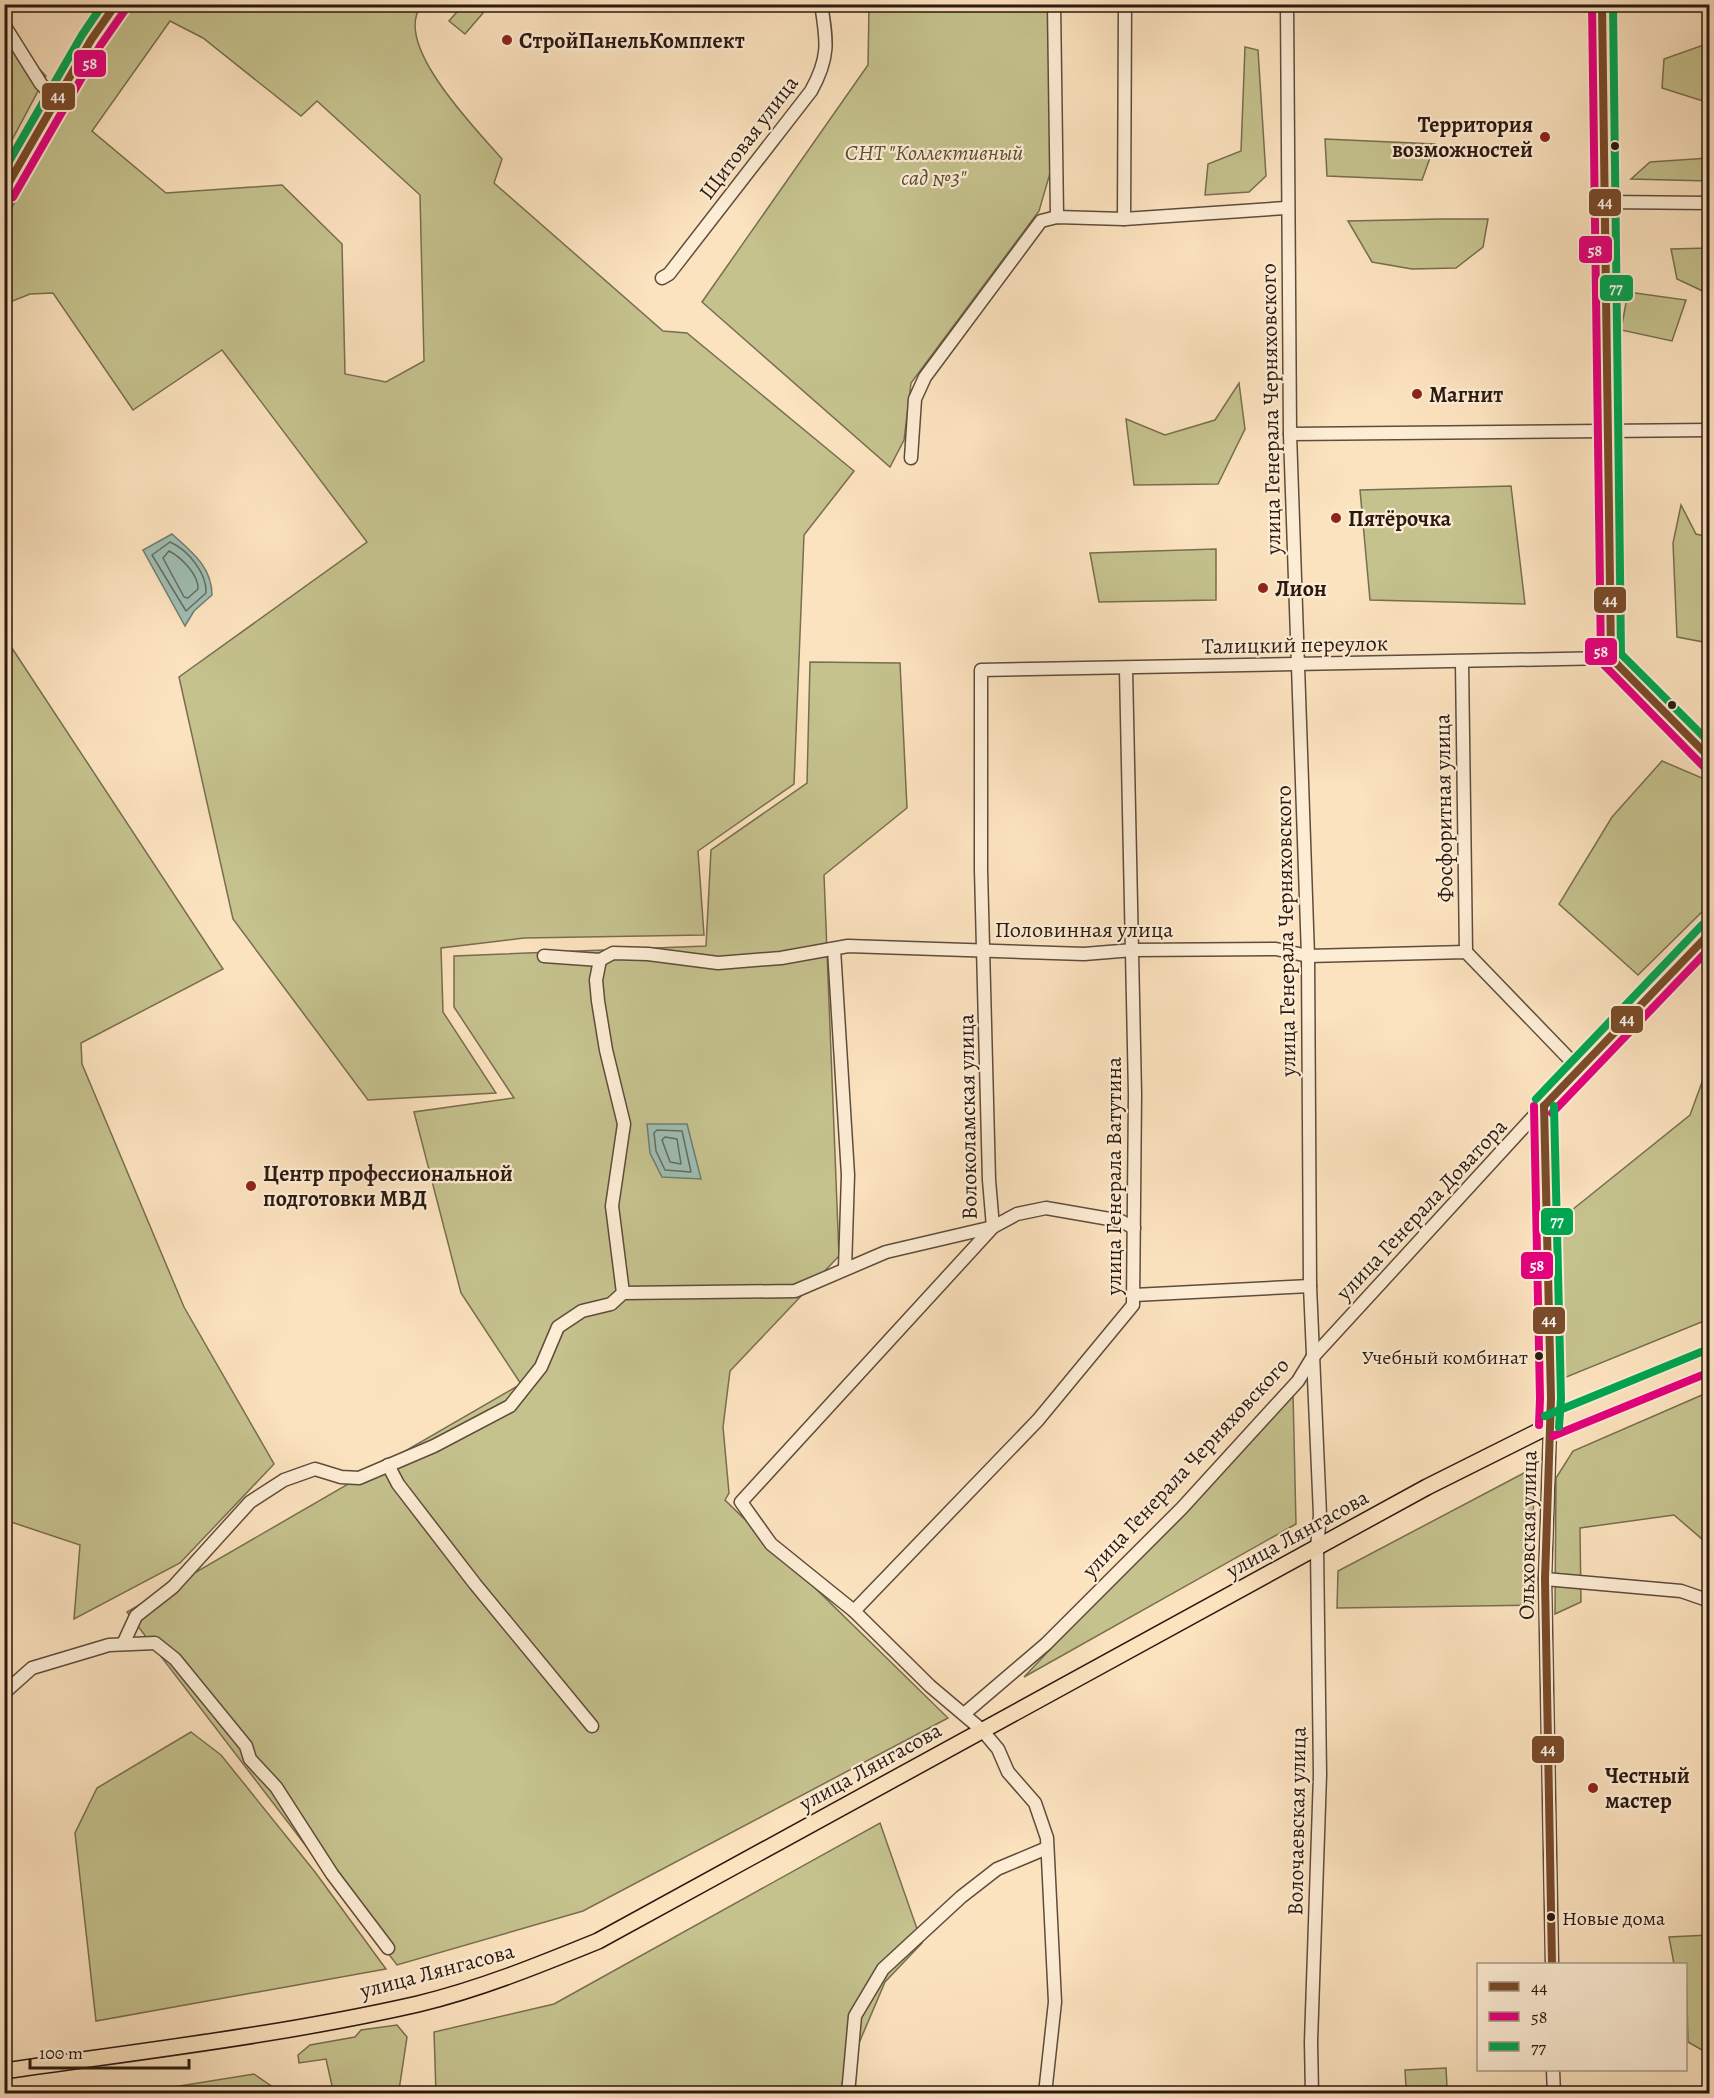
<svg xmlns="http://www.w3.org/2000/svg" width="1714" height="2098" font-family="Alegreya,serif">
<rect width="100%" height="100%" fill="#fce3bf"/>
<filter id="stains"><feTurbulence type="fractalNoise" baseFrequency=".00333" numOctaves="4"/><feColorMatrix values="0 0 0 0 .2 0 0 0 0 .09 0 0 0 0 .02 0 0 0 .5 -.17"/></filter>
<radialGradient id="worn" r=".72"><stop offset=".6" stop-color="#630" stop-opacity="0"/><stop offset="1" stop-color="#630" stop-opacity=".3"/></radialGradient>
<!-- green -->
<g fill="#c5c28e" stroke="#786e50" stroke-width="1.5" fill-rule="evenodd">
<path d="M127 5H422C390 43 478 131 502 159L494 183 663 331 687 333 854 471 804 535 794 784 698 851 704 935 524 938 441 948 443 1012 496 1093 368 1100 233 919 179 677 367 542 222 350 133 410 53 293 30 294 5 304V220L118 11ZM170 21 203 38 301 116 317 101 420 195 424 361 386 382 345 374 342 244 282 185 166 193 92 131Z"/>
<path d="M463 5H473L483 13 465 34 449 21Z"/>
<path d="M869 5H1050L1053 163 1039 211 911 383 904 440 890 467 702 302 868 65Z"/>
<path d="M5 32 46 76 5 153Z"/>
<path d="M1709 43V103L1662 88 1664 59Z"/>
<path d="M1245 47 1258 50 1266 176 1249 192 1205 195 1208 164 1241 151Z"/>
<path d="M1325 139 1435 144 1422 180 1327 176Z"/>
<path d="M1709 158V181L1631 179 1650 162Z"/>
<path d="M1441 219H1488L1483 247 1456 268 1412 269 1372 262 1348 221Z"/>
<path d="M1709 248H1710L1709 294 1677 279 1671 249Z"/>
<path d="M1628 292 1686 300 1672 341 1621 330Z"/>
<path d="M1239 383 1245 429 1218 484 1134 485 1126 419 1165 435 1215 420Z"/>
<path d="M1511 486 1525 604 1370 600 1360 490Z"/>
<path d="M1681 505 1696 534 1709 537V643L1677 637 1673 543Z"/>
<path d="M1216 549V600L1099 602 1090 553Z"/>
<path d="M4 636 223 969 81 1043 82 1064 184 1307 274 1464 180 1563 74 1619 80 1545 5 1520Z"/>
<path d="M810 662 900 663 907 808 824 875 839 1256 730 1371 723 1427 729 1493 725 1500 948 1718 583 1911 397 1965 127 1612 521 1384 461 1293 414 1112 514 1098 454 1007V956L706 946 711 850 807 783Z"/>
<path d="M1662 761 1709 781V905L1638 975 1559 904 1612 817Z"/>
<path d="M1709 1063V1319L1564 1378 1562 1218 1690 1115Z"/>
<path d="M1709 1392V1545L1674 1515 1580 1528 1581 1602 1555 1614 1556 1478 1573 1451Z"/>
<path d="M1293 1393 1296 1524 1024 1677Z"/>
<path d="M1524 1473 1533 1480 1535 1605 1337 1608 1338 1571Z"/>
<path d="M191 1732 221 1755 315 1872 386 1969 96 2021 75 1833 97 1788Z"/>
<path d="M880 1823 922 1943 885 1982 842 2083 848 2093H436L434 2032 554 2004Z"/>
<path d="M1709 1935H1710L1709 2054 1688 2042 1686 1964H1674L1669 1937Z"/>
<path d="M397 2025 407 2037 399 2090 395 2093H321L333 2090 326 2059 299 2063 298 2055 310 2045 355 2037 361 2030Z"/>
<path d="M1446 2068 1447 2086 1406 2087 1405 2070Z"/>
<path d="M254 2074 277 2090V2093H136Z"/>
</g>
<!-- water -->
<g fill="#9fbeb2" stroke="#717c72" stroke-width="1.5">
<path d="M172 534C192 552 212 567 212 595L194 611 185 626 143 550Z"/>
<path d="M647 1124H687L701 1179 662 1177 650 1153Z"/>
</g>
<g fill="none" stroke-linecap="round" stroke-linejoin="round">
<!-- shore -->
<g stroke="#656c62" stroke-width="1.5">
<path d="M170 542C188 550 207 573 206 593L186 611 152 555Z"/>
<path d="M169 551C181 557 199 575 198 589L188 598 184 597 163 558Z"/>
<path d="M657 1130 682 1131 691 1172 665 1170 656 1151 654 1133Z"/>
<path d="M665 1137 677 1139 681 1164 670 1162 662 1140Z"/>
</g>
<defs>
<g id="minor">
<path d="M1054 4 1057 217"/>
<path d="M1287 4 1290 434 1308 956 1310 1286 1320 1515 1317 1548 1320 1775 1311 2042 1312 2094"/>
<path d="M1602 4 1611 658 1710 759"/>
<path d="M4 25 41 84 56 99"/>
<path d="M4 192 91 40 116 4"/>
<path d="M1606 202 1710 203"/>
<path d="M1124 219 1125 4"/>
<path d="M662 278 669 274 811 91C830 57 827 41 821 4"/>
<path d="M1290 434 1710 430"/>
<path d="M911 458 915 399 925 377 1041 221 1057 217 1124 219 1286 208"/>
<path d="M1462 663 1466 952"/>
<path d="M834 949 848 1175 845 1269"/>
<path d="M544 956 600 960 613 953 648 954 718 963 781 958 848 946 1084 954 1133 950 1276 949 1308 956 1466 952 1578 1068"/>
<path d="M600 960 596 980 598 1001 606 1050 624 1124 612 1206 623 1293"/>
<path d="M1544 1106 1551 1398 1545 1579 1552 1964"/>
<path d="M1134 1295 1310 1286"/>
<path d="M388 1465 398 1484 475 1584 592 1726"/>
<path d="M1545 1579 1681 1591 1710 1601"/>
<path d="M854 1611 1038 1420 1133 1305 1135 1094 1126 669"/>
<path d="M124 1642 136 1616 173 1587 250 1502 284 1480 315 1469 341 1477 359 1478 434 1446 510 1406 541 1367 558 1327 582 1311 611 1304 623 1293 795 1291 886 1252 993 1227 1017 1214 1046 1208 1121 1221 1134 1228"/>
<path d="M4 1693 32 1668 109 1645 155 1643 175 1659 246 1746 250 1759 276 1787 332 1874 388 1948"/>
<path d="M964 1714 1046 1644 1182 1508 1298 1381 1312 1358 1578 1068 1710 932"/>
<path d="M1553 2070 1554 2094"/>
<path d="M848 2094 855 2016 883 1969 961 1897 997 1869 1047 1848"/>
<path d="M1045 2094 1055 2002 1047 1838 1035 1803 1008 1772 998 1749 982 1730 930 1686 854 1611 771 1544 741 1502 993 1227 989 1180 981 870V670L1611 658"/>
</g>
<path id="major" d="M4 2071C142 2051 282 2035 418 2004 480 1989 539 1965 598 1941L1427 1487 1549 1426 1710 1360"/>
</defs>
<!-- minor casing -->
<use href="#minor" stroke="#5f4c3c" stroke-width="15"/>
<!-- major casing -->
<use href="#major" stroke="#2b1911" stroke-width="18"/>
<!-- minor -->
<use href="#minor" stroke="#fdedd5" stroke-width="12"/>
<!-- major -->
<use href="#major" stroke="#fce3bf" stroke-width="15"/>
<defs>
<g id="bus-1">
<path d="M1602 4 1611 658 1710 758"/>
<path d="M4 191 91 40 116 4"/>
<path d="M1544 1106 1551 1398 1545 1579 1552 1964"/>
<path d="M1544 1106 1710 933"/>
</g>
<g id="bus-2">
<path d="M1592 4 1601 659 1604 665 1703 766"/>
<path d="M13 197 100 46 125 10"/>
<path d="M1534 1106 1540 1398 1539 1425"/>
<path d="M1552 1113 1710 948"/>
<path d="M1553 1436 1710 1372"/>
</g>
<g id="bus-3">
<path d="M1613 4 1621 654 1710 743"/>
<path d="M4 170 82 35 103 4"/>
<path d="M1536 1099 1702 925"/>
<path d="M1554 1106 1561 1398 1559 1427"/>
<path d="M1545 1416 1706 1350"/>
</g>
</defs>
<!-- bus-1 casing -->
<use href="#bus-1" stroke="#fdedd5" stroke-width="12"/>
<!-- bus-2 casing -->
<use href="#bus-2" stroke="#fdedd5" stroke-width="12"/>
<!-- bus-3 casing -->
<use href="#bus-3" stroke="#fdedd5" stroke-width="12"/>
<!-- bus-1 -->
<use href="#bus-1" stroke="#7a4b2a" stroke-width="8"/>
<!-- bus-2 -->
<use href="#bus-2" stroke="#e5007d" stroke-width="8"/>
<!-- bus-3 -->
<use href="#bus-3" stroke="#00a651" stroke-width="8"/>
</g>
<!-- markers -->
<g fill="#8f2418" stroke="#fdedd5" stroke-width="2">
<circle cx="507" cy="40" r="6"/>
<circle cx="1545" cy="137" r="6"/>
<circle cx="1417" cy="394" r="6"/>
<circle cx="1336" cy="518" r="6"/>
<circle cx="1263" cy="588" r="6"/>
<circle cx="251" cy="1186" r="6"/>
<circle cx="1593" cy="1788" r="6"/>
</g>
<g fill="#2b1911" stroke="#fdedd5" stroke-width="2">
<circle cx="1615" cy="146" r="5"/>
<circle cx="1672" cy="705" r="5"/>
<circle cx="1539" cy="1356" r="5"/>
<circle cx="1551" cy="1917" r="5"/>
</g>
<g text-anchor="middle" stroke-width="4.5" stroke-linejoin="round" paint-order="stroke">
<!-- bus labels -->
<g font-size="20" fill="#2b1911" stroke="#fdedd5" text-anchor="end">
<text x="1528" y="1364">Учебный комбинат</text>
<text x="1562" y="1925" text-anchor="start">Новые дома</text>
</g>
<!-- poi labels -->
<g font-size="22" font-weight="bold" fill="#2b1911" stroke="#fdedd5" text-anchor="start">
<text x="519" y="48">СтройПанельКомплект</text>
<text x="1533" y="132" text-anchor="end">Территория<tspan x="1533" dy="25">возможностей</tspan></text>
<text x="1429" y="402">Магнит</text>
<text x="1348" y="526">Пятёрочка</text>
<text x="1275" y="596">Лион</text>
<text x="263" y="1181">Центр профессиональной<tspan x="263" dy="25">подготовки МВД</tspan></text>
<text x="1605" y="1783">Честный<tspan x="1605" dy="25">мастер</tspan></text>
</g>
<!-- street labels -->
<g font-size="22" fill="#2b1911" stroke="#fdedd5">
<text transform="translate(748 137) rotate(-53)" y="8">Щитовая улица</text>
<text transform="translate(1270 409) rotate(-91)" y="8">улица Генерала Черняховского</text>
<text transform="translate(1295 644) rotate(-1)" y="8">Талицкий переулок</text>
<text transform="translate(1443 808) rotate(-91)" y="8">Фосфоритная улица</text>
<text x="1084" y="937">Половинная улица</text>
<text transform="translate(1285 931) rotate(-91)" y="8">улица Генерала Черняховского</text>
<text transform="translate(967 1117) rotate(-91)" y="8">Волоколамская улица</text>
<text transform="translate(1113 1176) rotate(-90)" y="8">улица Генерала Ватутина</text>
<text transform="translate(1421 1209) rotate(-47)" y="8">улица Генерала Доватора</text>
<text transform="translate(1185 1467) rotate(-47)" y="8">улица Генерала Черняховского</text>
<text transform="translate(1297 1533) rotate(-29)" y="8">улица Лянгасова</text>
<text transform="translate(1527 1535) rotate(-89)" y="8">Ольховская улица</text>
<text transform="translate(870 1766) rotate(-29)" y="8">улица Лянгасова</text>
<text transform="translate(1296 1821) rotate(-89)" y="8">Волочаевская улица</text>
<text transform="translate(437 1970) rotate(-15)" y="8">улица Лянгасова</text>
</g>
<!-- park labels -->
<g font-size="22" font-style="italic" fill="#594c36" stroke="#fdedd5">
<text x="934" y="160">СНТ "Коллективный<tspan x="934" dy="25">сад №3"</tspan></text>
</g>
</g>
<g stroke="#fdedd5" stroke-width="2">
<rect x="73" y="49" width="34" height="29" rx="6" fill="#e5007d"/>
<rect x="41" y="82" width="35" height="29" rx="6" fill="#7a4b2a"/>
<rect x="1588" y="188" width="34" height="29" rx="6" fill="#7a4b2a"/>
<rect x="1578" y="235" width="35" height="29" rx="6" fill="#e5007d"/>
<rect x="1599" y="274" width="35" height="28" rx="6" fill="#00a651"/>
<rect x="1593" y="586" width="34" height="28" rx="6" fill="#7a4b2a"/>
<rect x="1584" y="637" width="34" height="29" rx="6" fill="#e5007d"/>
<rect x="1610" y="1005" width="34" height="29" rx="6" fill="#7a4b2a"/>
<rect x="1540" y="1207" width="34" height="29" rx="6" fill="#00a651"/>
<rect x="1520" y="1251" width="34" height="29" rx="6" fill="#e5007d"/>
<rect x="1532" y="1306" width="34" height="29" rx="6" fill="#7a4b2a"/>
<rect x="1531" y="1735" width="34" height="29" rx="6" fill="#7a4b2a"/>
</g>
<g font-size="16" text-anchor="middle" font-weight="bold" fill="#fff">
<text x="90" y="69">58</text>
<text x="58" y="102">44</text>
<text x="1605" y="208">44</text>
<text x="1595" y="256">58</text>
<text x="1616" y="294">77</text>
<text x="1610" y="606">44</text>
<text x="1601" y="657">58</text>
<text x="1627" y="1025">44</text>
<text x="1557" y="1227">77</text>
<text x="1537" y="1271">58</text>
<text x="1549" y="1326">44</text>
<text x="1548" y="1755">44</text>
</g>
<!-- margin -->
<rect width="1714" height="2098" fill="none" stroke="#fce3bf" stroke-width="24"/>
<rect x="6" y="6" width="1702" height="2086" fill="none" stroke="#2b1911" stroke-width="3"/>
<rect x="12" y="12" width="1690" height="2074" fill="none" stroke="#2b1911" stroke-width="1.5"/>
<!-- legend -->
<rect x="1477" y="1963" width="210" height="108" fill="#fdedd5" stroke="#a99887" stroke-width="1.5"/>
<rect x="1489" y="1982" width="30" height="9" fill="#7a4b2a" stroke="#a99887" stroke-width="1.5"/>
<text x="1531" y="1993" font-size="18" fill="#2b1911">44</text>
<rect x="1489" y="2012" width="30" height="9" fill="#e5007d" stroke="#a99887" stroke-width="1.5"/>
<text x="1531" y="2023" font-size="18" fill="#2b1911">58</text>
<rect x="1489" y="2042" width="30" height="9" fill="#00a651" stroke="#a99887" stroke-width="1.5"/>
<text x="1531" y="2053" font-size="18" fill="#2b1911">77</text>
<!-- scale -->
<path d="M30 2059v9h159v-9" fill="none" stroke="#2b1911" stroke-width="3"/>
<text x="39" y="2059" font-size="18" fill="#2b1911" stroke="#fdedd5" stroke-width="4.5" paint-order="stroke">100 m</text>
<rect width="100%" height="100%" filter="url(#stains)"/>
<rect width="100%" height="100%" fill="url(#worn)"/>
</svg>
